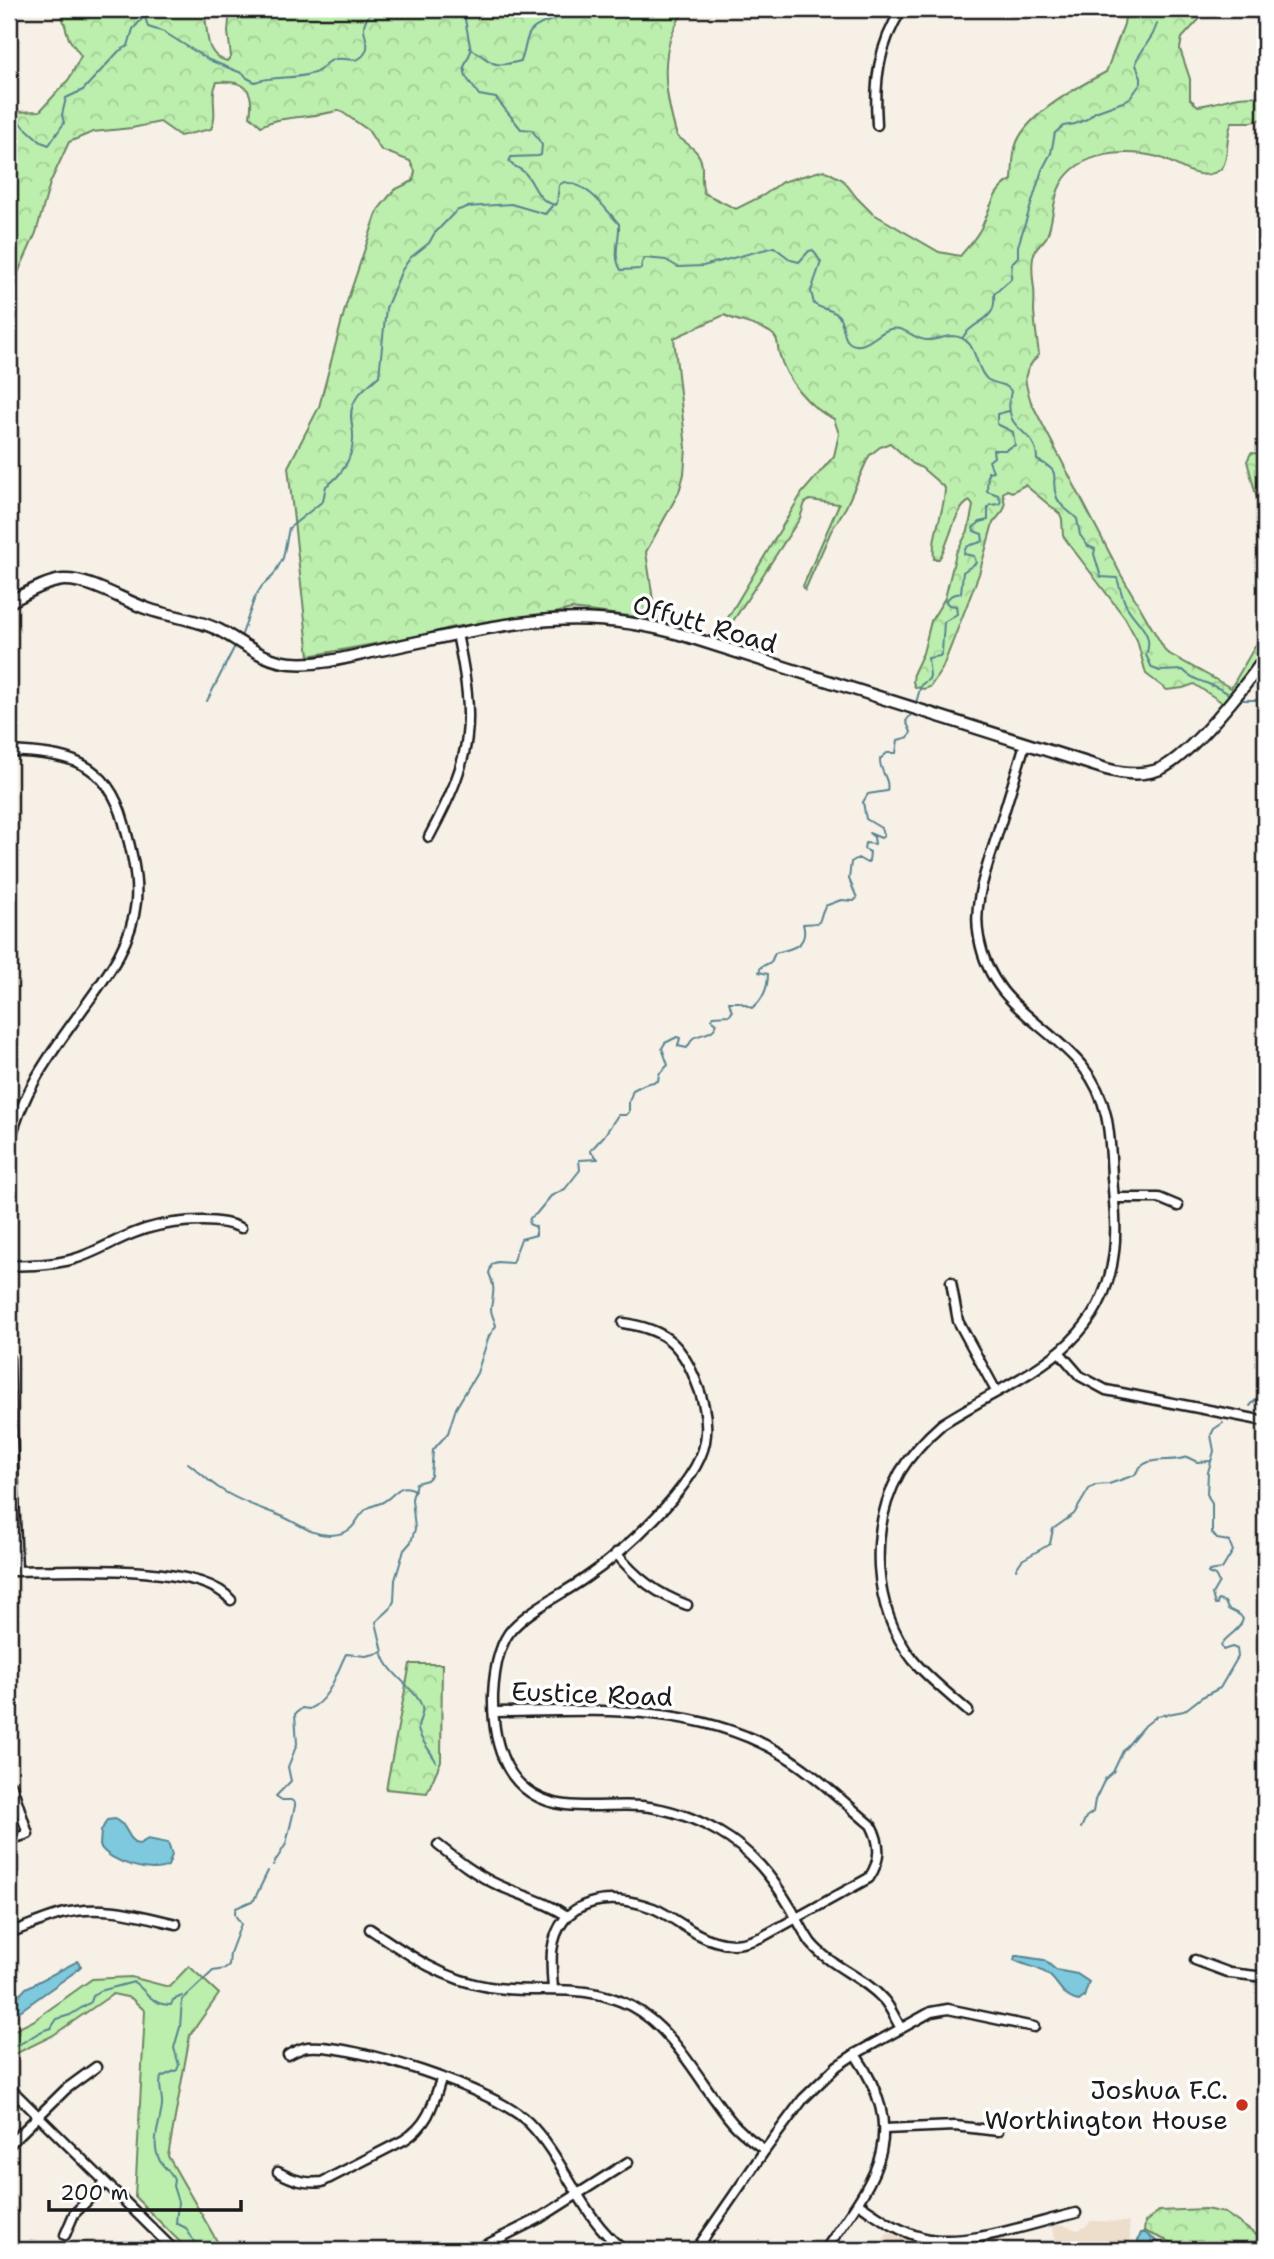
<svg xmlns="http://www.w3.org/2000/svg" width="1274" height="2259" font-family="'Shantell Sans',sans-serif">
<defs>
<pattern id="forest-crowns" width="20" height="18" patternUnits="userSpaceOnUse" patternTransform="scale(1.75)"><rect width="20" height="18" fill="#bceead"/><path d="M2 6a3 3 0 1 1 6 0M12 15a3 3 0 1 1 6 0" fill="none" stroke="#a1cc94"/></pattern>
</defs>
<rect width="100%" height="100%" fill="#f7f0e7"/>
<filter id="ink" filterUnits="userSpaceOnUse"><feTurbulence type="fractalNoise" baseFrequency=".0143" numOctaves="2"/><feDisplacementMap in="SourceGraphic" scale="14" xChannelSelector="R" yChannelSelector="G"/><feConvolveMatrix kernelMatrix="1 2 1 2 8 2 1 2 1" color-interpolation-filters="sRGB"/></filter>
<g filter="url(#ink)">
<!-- built -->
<g fill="#eddecb">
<path d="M1090 2221 1129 2222 1131 2250H1058L1052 2226 1063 2225 1078 2230 1088 2225Z"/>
<path d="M888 2232 916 2244 933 2247V2250H877Z"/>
</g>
<!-- forest -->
<g fill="url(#forest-crowns)" stroke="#6c8564" stroke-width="2">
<path d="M60 9H203C210 26 201 55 227 61L231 57 228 32 230 9H686C657 46 664 93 677 136 690 146 703 152 702 171 702 180 701 184 704 193L736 209 764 195 782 182 824 170 843 180 857 198 872 213 939 252 960 256C967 248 975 239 980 230 990 212 992 189 1012 180 1013 168 1012 154 1017 142 1029 113 1079 86 1106 72L1124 24 1126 9H1217L1204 14 1182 38 1180 49 1190 79V99L1198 106C1222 103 1240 92 1265 98V113L1262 119 1252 122H1232C1224 137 1231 164 1218 171 1198 183 1176 162 1158 157 1126 149 1079 151 1061 184 1052 200 1054 219 1047 236 1043 244 1034 247 1033 258 1031 268 1033 279 1034 289 1035 296 1034 304 1034 311 1035 325 1037 340 1039 354 1022 373 1023 378 1031 402L1120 573 1166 652 1231 688 1265 629V646L1257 660 1223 703 1194 684 1183 688 1167 690 1146 674 1137 640 1125 618 1063 536 1062 519 1060 514 1025 485 1012 492 1007 490 1003 493 1005 506 1003 511 993 523 979 574 942 669 930 687 924 689 915 687 913 682 914 672 923 653 931 621 945 598 956 553 968 531 973 506 970 501C954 508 950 543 939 559H934C931 534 945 512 945 488L922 468 913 464 890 443 880 447 869 456 846 507 831 531 805 590 803 586 839 504 810 500 805 503 800 518 720 641 716 638 802 493 834 456 839 434 834 419C809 408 786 380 779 353 777 345 779 338 771 333 760 325 738 322 724 315L674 338 686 448 684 474 679 492 646 552 655 614 666 624 646 618 571 609 547 615 453 627 428 634 309 656 288 467 319 407 346 305 378 210 394 190 413 181 415 171 410 161 381 150 368 130 339 110C313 119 285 114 261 126L250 116C255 88 244 80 217 82 209 97 219 113 211 129L180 136 160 122 132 128 93 132 69 142 50 183 36 233 17 275 9 277V176L17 151 10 138 9 105 16 112 40 111 69 79 81 56 69 39Z"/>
<path d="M1251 453 1265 454V529L1247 461Z"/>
<path d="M410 1664H442L441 1761 427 1793 386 1789Z"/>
<path d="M1205 2209 1225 2213 1265 2241V2250H1180L1173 2243 1144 2231 1145 2222 1159 2211Z"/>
</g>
<!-- park -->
<path fill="#bceead" stroke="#6c8564" stroke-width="2" d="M189 1966 219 1994 190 2035 168 2156 222 2250H188L135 2197 145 2011 131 1998 113 1994 52 2036 9 2057V2033L33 2021 92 1979 131 1977 169 1987Z"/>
<!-- water -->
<g fill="#7ec9de" stroke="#578490" stroke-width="2">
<path d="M115 1819 123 1825 134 1843 139 1844 148 1839 168 1843 172 1855 168 1866C152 1875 109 1862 100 1846L101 1831 107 1820Z"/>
<path d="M1018 1956 1044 1960 1056 1970 1077 1974 1089 1982 1084 1997 1079 2001C1064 1999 1060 1985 1050 1976 1040 1967 1026 1966 1014 1960L1015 1956Z"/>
<path d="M78 1961 81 1966 76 1971 20 2011 17 2010 16 1999 26 1988Z"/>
<path d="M1141 2233H1145L1170 2250H1139L1138 2240Z"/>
</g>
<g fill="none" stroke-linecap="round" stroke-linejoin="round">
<!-- stream -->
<g stroke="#578490" stroke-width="2">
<path d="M460 9 464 14 471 51 464 67 466 77 479 95 496 98 521 129 532 130 542 145 541 155 538 156 511 157 509 162C513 166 519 168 524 172 536 184 536 202 556 205L557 203 559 185 564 182C590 185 603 206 619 224 620 240 612 255 621 270L641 269 642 262 645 258 666 260 678 267 703 266 774 247 791 260 799 262 809 251 813 250 821 262 811 291 814 304C821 309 831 309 838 315 846 324 840 343 856 345 867 347 879 332 890 329 906 326 912 339 926 340 935 341 943 336 952 336 979 337 973 367 987 379 995 385 1005 382 1011 391 1001 437 1037 425 1037 460 1066 474 1048 476 1057 498 1061 508 1070 511 1077 519L1080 535 1088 546 1095 549 1094 554 1101 577 1117 578C1120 587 1122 597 1126 605 1136 624 1155 632 1146 655L1152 668 1160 671 1183 670C1195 683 1215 683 1230 695"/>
<path d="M145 17 148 27 164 32 209 60 244 74 247 78 255 82C274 75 295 80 314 73 323 70 326 60 336 59 348 57 357 65 365 53 372 42 360 33 365 22 367 17 371 14 373 9"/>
<path d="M470 48C495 63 489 69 521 61 525 52 525 42 529 34 536 21 572 14 586 13 596 12 604 16 613 13L615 9"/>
<path d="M9 113 41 142 49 145 64 123 62 115 66 98 83 90 119 51 128 46 133 29 151 9"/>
<path d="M963 337C975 318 997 323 994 294L1011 279 1012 263 1018 257V246L1042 170 1051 153 1055 133 1063 126 1075 124 1087 119 1095 112 1123 102 1131 97 1141 83V77L1136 65 1137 59 1153 34 1157 24"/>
<path d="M241 637 255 597 262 586 273 576 283 558 289 528 323 501 326 486C341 477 353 457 353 439 354 427 348 417 353 405 357 393 370 384 379 376L386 308 402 270 410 258 429 243 434 234 456 211 467 207 511 204 545 214 552 206"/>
<path d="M1237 700H1265"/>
<path d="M207 701 235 646"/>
<path d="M916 703 921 685 929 679 930 675 928 658 940 656 942 652 944 622 957 614 956 606 949 605 945 601 952 595 961 593 963 572 976 563 974 556 964 554C965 542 975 546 983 541L982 534 974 531 973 528 980 522 988 520V508L990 505 999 504 1001 501 998 495 987 491 988 472 993 471 989 461 994 457 993 450H1005L1015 445 1013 432 997 424V414L1009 411"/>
<path d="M1250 1406 1265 1389"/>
<path d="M188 1463C200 1472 210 1483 222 1490 240 1502 261 1508 281 1516 298 1523 312 1536 331 1535 359 1533 353 1518 368 1508 373 1505 379 1504 383 1502 395 1496 399 1481 415 1490"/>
<path d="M1016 1569 1022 1560 1050 1544 1053 1529 1074 1514 1089 1489 1096 1485 1109 1484 1135 1475C1144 1453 1170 1464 1187 1457L1197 1462 1210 1461"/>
<path d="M383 1654C388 1673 410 1684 420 1702 426 1712 419 1718 418 1728 418 1738 432 1752 436 1762"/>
<path d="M1081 1828 1086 1817 1093 1812 1095 1800 1105 1779 1113 1772 1123 1751 1142 1728 1157 1716 1184 1711 1202 1697 1220 1688 1238 1657 1237 1649 1232 1647 1223 1650 1221 1645C1227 1635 1240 1631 1243 1619L1240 1615 1228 1609 1225 1602 1218 1600 1217 1605H1215L1212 1594 1219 1582 1215 1576 1208 1573 1209 1571 1222 1569 1233 1551 1229 1541 1217 1539 1212 1533V1504L1207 1494 1208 1472 1214 1451 1211 1435 1214 1429 1223 1423"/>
<path d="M273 1865 286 1844 295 1806V1803L291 1800H282L276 1796 291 1781 288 1767 297 1744 295 1714 302 1708 309 1709C330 1700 336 1673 346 1654L366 1656 383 1652 376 1622 390 1609 394 1601 395 1580 404 1550 411 1542 415 1529 412 1499 416 1483 427 1480 431 1476 433 1450 448 1433 456 1408 477 1373 489 1336 496 1326C495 1320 491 1315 491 1309 493 1292 496 1290 489 1273L492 1264 497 1262 512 1263 521 1239 536 1235V1227L529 1224 530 1218 536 1214 551 1196 565 1189 580 1170 579 1160 598 1159 590 1151 604 1136 618 1115H626L629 1112V1102L633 1090 645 1084 658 1081 659 1074 668 1065 662 1048 665 1043 677 1037 680 1038 678 1046 687 1048 693 1038C702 1033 714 1035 717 1023L712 1020 713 1016 730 1015 732 1012 729 1002H739L752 1008C763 1001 768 987 768 974L759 972 761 967 771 962 775 953C793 949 809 945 803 924 827 922 815 926 825 906L841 900 854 901 857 898 849 879 851 862 858 858 867 863 869 861 870 852 864 849 865 843 875 844 874 837 869 833 881 838 884 836 881 828 866 819 863 802 868 794 887 791C890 778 879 771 880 759L887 753H896L898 740 909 737 911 732 906 721 913 712"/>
<path d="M9 2048C25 2045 35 2031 51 2028L57 2019 70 2015 91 2002 93 1996 100 1991 134 1982C148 1993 152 2005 171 2005L173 2000 182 1996"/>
<path d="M199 2250 186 2228 176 2223 178 2202 173 2186 174 2180C171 2172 164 2168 160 2161 150 2142 160 2126 162 2106 163 2096 158 2088 161 2077L177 2070 179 2065 174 2048 180 2027 182 2000 213 1971 225 1969 229 1966 230 1953 241 1924C237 1917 233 1916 236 1908L254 1900 268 1871"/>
</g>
<defs>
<g id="minor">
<path d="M877 125C874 82 878 46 902 9"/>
<path d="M9 751C66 754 107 759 124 823 131 849 138 875 136 902 132 943 108 974 85 1006 53 1050 21 1092 9 1146"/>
<path d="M429 837C473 755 476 725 457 634"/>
<path d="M1114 1198H1159L1178 1206"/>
<path d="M9 1266C31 1265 53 1265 74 1259 95 1253 113 1241 134 1233 161 1222 215 1215 241 1228"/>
<path d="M951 1282 958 1321 996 1391"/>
<path d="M623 1323C663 1329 680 1342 695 1379 704 1400 709 1420 705 1442 697 1486 621 1554 584 1579 561 1595 532 1608 513 1628 498 1644 494 1675 493 1695 492 1746 507 1798 566 1805 591 1808 617 1804 642 1806 669 1809 695 1818 719 1832 752 1851 773 1878 792 1910 798 1921 804 1933 811 1943 831 1967 864 1977 884 2000 891 2008 895 2019 901 2028"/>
<path d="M1060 1353 1080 1376 1106 1390 1265 1421"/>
<path d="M9 1358 17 1571"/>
<path d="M616 1553C636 1578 657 1594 687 1605"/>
<path d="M9 1571C57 1571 200 1561 231 1600"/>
<path d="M968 1711C950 1695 929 1679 913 1660 872 1608 868 1529 900 1472 911 1454 926 1438 942 1424 1015 1377 1103 1352 1114 1252 1117 1227 1114 1202 1112 1177 1110 1137 1110 1100 1083 1067 1045 1021 991 1005 979 938 972 903 987 868 997 835 1006 805 1016 774 1025 744"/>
<path d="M494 1712C590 1711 688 1702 775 1750 810 1769 840 1799 871 1825 881 1844 881 1860 869 1878L762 1937C746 1943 733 1947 715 1941 692 1935 675 1917 653 1908 611 1892 559 1897 552 1951 551 1964 552 1977 553 1989"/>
<path d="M9 1787 12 1786 28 1834 9 1840"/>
<path d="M438 1845C457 1860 476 1875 498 1885 522 1896 545 1901 567 1916"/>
<path d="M370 1929C407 1954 444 1980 489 1987 538 1995 583 1981 631 2006 676 2030 700 2084 732 2122 741 2133 753 2141 765 2150"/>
<path d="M9 1933C26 1927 43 1919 61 1914 100 1903 138 1915 176 1924"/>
<path d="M1195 1960 1230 1973 1265 1977"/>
<path d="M288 2055C294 2052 300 2048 308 2047 353 2043 496 2090 528 2122 566 2160 580 2217 624 2250"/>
<path d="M9 2087 174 2250"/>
<path d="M884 2129 955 2126 998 2131"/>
<path d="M9 2145 66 2089 96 2067"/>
<path d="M278 2172C293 2180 305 2184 322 2182L404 2140C428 2125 433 2105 441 2079"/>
<path d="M858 2203C878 2216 897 2231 921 2237 964 2249 1032 2223 1076 2213"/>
<path d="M65 2235 74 2214 105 2183"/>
<path d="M476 2250 540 2218 628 2162"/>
<path d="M696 2250 765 2150 803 2099 837 2066 855 2054 931 2012 948 2009 1034 2027"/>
<path d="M825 2250C875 2179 911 2137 855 2054"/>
</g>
<path id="tertiary" d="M9 602C26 594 44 582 63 580 88 578 124 601 148 609 171 617 197 619 219 630 242 642 263 661 291 663 323 666 359 654 390 648 497 626 574 603 683 635L1106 769C1124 774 1142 776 1160 769 1189 757 1246 685 1265 658"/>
</defs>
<!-- minor casing -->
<use href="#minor" stroke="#1c1c1c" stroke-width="13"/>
<!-- tertiary casing -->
<use href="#tertiary" stroke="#1c1c1c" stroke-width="15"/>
<!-- minor -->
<use href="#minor" stroke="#fff" stroke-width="8"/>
<!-- tertiary -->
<use href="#tertiary" stroke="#fff" stroke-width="10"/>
</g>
</g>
<!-- markers -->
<circle fill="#c8321e" stroke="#fff" stroke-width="2.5" cx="1242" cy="2105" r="7"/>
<g text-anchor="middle" stroke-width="7" stroke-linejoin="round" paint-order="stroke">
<!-- street labels -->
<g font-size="26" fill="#1c1c1c" stroke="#fff">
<text transform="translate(705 624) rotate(16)" y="9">Offutt Road</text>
<text transform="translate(592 1694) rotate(2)" y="9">Eustice Road</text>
</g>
<!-- poi labels -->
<g font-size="26" fill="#1c1c1c" stroke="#fff" text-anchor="end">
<text x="1228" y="2099">Joshua F.C.<tspan x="1228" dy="30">Worthington House</tspan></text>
</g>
</g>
<!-- margin -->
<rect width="1274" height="2259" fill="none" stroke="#fff" stroke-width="35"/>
<rect x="18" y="18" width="1239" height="2224" fill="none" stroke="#1c1c1c" stroke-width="2.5" filter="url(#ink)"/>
<!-- scale -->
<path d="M49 2200v10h192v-10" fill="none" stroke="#1c1c1c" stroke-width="3.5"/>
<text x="60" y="2200" font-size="21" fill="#1c1c1c" stroke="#ffffff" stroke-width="5" paint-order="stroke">200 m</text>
</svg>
